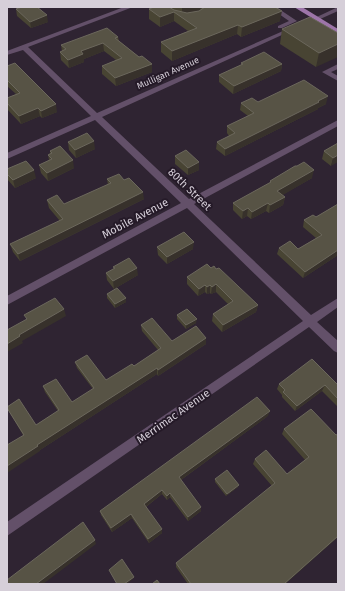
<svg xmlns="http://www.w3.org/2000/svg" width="345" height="591" font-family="'Fira Sans',sans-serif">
<rect width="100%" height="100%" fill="#2f2432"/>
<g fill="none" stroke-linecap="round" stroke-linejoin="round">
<!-- minor -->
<g fill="#635069" fill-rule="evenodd">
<path d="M124 7H133L28 47 97 113 290 28 295 29 102 117 189 199 338 120V126L194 204 311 315 338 298V307L317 322 338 341V353L334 351 309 327 7 536V522L303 321 187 208 7 305V296L181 203 95 120 7 159V153L91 116 23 50 7 55V51Z"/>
<path d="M269 7H276L297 21 282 28H278V26L289 21Z"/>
<path d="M338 7V11L309 24 304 23Z"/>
<path d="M338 64V69L331 72 338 76V81L322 72Z"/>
</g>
<!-- major -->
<path fill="#9d75a9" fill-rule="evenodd" d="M294 7H302L338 29V34Z"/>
</g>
<!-- wall -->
<g fill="#484433">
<path d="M171 7H275L280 21 241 37 237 34 172 61 161 52V42L188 31 174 21 160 27 149 19V9L171 8Z"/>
<path d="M16 9 48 22 31 28 17 16Z"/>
<path d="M282 29 338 33 316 67 280 44Z"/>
<path d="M118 37 119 41 139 57 152 64V72L116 86 102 74V66L116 60 104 51 84 59V62L69 68 61 60 60 52 62 51 61 45Z"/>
<path d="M241 63 282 64 281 71 233 94 219 82V75L241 65Z"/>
<path d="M7 66 57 112 42 118 40 116 21 124 7 109V98L16 94 7 86Z"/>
<path d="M258 102 326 104 318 108V109L225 156 216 149 217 142 229 136 227 133V126L248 116 240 110 241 103Z"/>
<path d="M68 142 95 149 76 158 69 150Z"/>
<path d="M338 143 331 166 322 159 324 151Z"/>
<path d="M50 151 74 168 48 181 41 173 39 165 49 160 48 155 50 153Z"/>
<path d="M175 156 199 170 188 175 175 164Z"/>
<path d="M7 169 36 178 15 188 7 179Z"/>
<path d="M312 178 282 195 285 197 283 205 269 213 266 211 251 219 247 216 242 219 233 210V203L270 183V181Z"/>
<path d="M107 179 144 199 20 261 13 252 10 244 60 221 49 208 47 200 64 204 108 185Z"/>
<path d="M338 204V255L303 278 277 254 279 248 298 249 316 238 303 227 304 220 316 217Z"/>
<path d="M157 247 193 249 167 264 158 255Z"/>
<path d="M113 267 138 275 114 289 107 280 106 273 114 269Z"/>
<path d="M211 268 216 269 258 305 256 312 222 332 212 321 213 314 228 304 216 292 211 294 210 293 207 294 205 292 198 296 187 284V277Z"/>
<path d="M107 294 126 298V302L115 308 107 298Z"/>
<path d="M177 315 196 323 186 329 177 319Z"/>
<path d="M141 325 172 341 206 338V344L158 376 157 374 40 450V451L23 435 7 408 36 425 58 411 45 392 43 386 72 402 93 389 77 368 75 362 106 380 134 366 158 350 142 331Z"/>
<path d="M279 384 338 385V407L322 391 295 411 282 397V395L277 389Z"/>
<path d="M268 416 181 480 201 507V511L188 521 170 497 167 500 162 494 146 507 162 533 149 543 132 518 112 532 101 515 100 511Z"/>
<path d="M284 429 336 435 338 434V537L285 584H188L176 567V563L272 486 253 464 255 459 287 474 305 460 282 434Z"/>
<path d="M215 479 238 487 226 496 215 482Z"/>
</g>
<!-- shaded-wall -->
<g fill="#37312b">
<path d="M182 7H201L200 12 182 17Z"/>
<path d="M282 11 280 21 241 37 242 27Z"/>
<path d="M174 12V21L160 27V17Z"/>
<path d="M47 15 48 22 31 28 30 22Z"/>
<path d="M238 25 237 34 172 61V51Z"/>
<path d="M103 43 104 51 84 59V62L69 68 68 60 81 51Z"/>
<path d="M338 44V57L316 67 319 53Z"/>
<path d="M152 64V72L116 86 115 78Z"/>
<path d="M282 64 281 71 233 94 234 86Z"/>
<path d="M328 96 326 104 318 108V109L225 156V149Z"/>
<path d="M56 104 57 112 42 118 41 111Z"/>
<path d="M38 108 40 116 21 124 19 116Z"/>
<path d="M94 141 95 149 76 158 75 150Z"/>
<path d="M338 155V162L331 166 333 158Z"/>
<path d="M73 160 74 168 48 181 47 173Z"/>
<path d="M199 162V170L188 175V168Z"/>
<path d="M34 170 36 178 15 188 13 180Z"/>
<path d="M314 170 312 178 276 199 277 191Z"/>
<path d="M143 192 144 199 20 261 18 254Z"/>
<path d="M285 197 283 205 269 213 270 205Z"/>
<path d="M268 203 266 211 251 219 252 212Z"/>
<path d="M248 208 247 216 242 219 243 211Z"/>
<path d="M194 242 193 249 167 264V257Z"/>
<path d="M338 250V255L303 278 305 272Z"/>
<path d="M137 268 138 275 114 289 113 281Z"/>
<path d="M216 284V292L211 294 212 287Z"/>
<path d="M205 285V292L198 296 199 289Z"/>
<path d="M210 285V293L207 294V287Z"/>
<path d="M126 298V302L115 308V304Z"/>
<path d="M258 305 256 312 222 332 223 325Z"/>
<path d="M64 309 66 316 22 341 23 343 7 352V344L19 335Z"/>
<path d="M197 319 196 323 186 329V325Z"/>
<path d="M206 338V344L158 376V370Z"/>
<path d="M157 368V374L40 450V451L7 473V466L37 445Z"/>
<path d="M325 385 322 391 295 411 297 406Z"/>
<path d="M270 411 268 416 178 482 179 477Z"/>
<path d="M239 485 238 487 226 496 227 494Z"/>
<path d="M162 490V494L144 508V504Z"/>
<path d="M170 493V497L167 500V496Z"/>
<path d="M201 507V511L188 521V517Z"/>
<path d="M131 514 132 518 112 532 111 528Z"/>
<path d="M162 529V533L149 543 148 539Z"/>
<path d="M338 536V537L285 584H284Z"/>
<path d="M95 540 96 544 43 584H36Z"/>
<path d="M134 577V578L127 584H124Z"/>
</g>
<!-- building -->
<g fill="#575345" stroke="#6b675c">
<path d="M22 7H37L47 15 30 22 16 9Z"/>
<path d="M154 7H169L174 10 187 13 199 11 205 7H275L282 11 242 27 238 25 172 51 161 42 197 28 174 12 160 17 149 9Z"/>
<path d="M310 17 338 33V44L319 53 282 29Z"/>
<path d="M107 28 118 37 115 38 139 57 142 56 152 64 115 78 102 66 122 58 103 43 81 51 83 54 68 60 60 52 66 49 61 45Z"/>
<path d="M264 52 282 64 234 86 219 75 243 64 241 63Z"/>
<path d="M15 63 56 104 41 111 38 108 19 116 7 103V98L20 93 7 80V66Z"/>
<path d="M304 80 328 96 318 101 319 102 225 149 217 142 235 133 227 126 254 113 241 103 252 98 258 102Z"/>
<path d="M87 133 94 141 75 150 68 142Z"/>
<path d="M338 143V155L333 158 324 151Z"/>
<path d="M60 146 73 160 47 173 39 165 52 159 48 155 52 153 50 151Z"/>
<path d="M186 150 199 162 188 168 175 156Z"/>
<path d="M26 161 34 170 13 180 7 174V169Z"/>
<path d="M304 162 314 170 277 191 285 197 270 205 268 203 252 212 248 208 243 211 233 203 271 182 270 181 295 166H297Z"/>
<path d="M119 174 124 180 129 178 143 192 18 254 10 244 63 219 47 200 57 195 64 204 111 183 107 179Z"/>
<path d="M338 204V250L305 272 279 248 290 241 298 249 322 235 304 220 313 215 316 217Z"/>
<path d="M184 232 194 242 167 257 157 247Z"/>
<path d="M129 258 137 268 113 281 106 273 115 268 113 267Z"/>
<path d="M207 264 211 268 214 266 216 269 219 268 258 305 223 325 213 314 233 301 216 284 212 287 210 285 207 287 205 285 199 289 187 277Z"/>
<path d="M117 288 126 298 115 304 107 294Z"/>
<path d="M55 298 64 309 19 335 20 336 7 344V330L27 319 24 315Z"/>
<path d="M187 309 197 319 186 325 177 315Z"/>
<path d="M152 318 172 341 196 326 206 338 158 370 157 368 37 445 38 446 7 466V445L24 435 7 408V407L19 399 36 425 59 410 43 386 56 379 72 402 94 388 75 362 87 355 106 380 132 364 134 366 161 348 141 325Z"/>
<path d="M312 359 338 385V399L325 385 297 406 283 392 285 390 279 384Z"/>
<path d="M257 397 270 411 179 477 201 507 188 517 170 493 167 496 162 490 144 504 162 529 148 539 131 514 111 528 100 511Z"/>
<path d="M311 409 336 435 338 434V536L284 584H191L176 563 275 483 255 459 266 450 287 474 309 457 284 429Z"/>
<path d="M227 470 239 485 227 494 215 479Z"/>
<path d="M83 522 95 540 36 584H7V580Z"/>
<path d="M122 559 134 577 124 584H117L109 570Z"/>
<path d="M157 580 160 584H152Z"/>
</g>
<g text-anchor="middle" stroke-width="4" stroke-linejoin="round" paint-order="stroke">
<!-- far-street labels -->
<g font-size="9" fill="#d6cfd9" stroke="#251a28">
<text transform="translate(168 73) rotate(-24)" y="3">Mulligan Avenue</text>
</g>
<!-- street labels -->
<g font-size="11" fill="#d6cfd9" stroke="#251a28">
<text transform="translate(190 189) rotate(44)" y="4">80th Street</text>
<text transform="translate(135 218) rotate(-28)" y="4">Mobile Avenue</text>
<text transform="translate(173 416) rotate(-35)" y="4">Merrimac Avenue</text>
</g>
</g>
<!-- border -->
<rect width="345" height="591" fill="none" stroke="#d6cfd9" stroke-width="16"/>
</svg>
